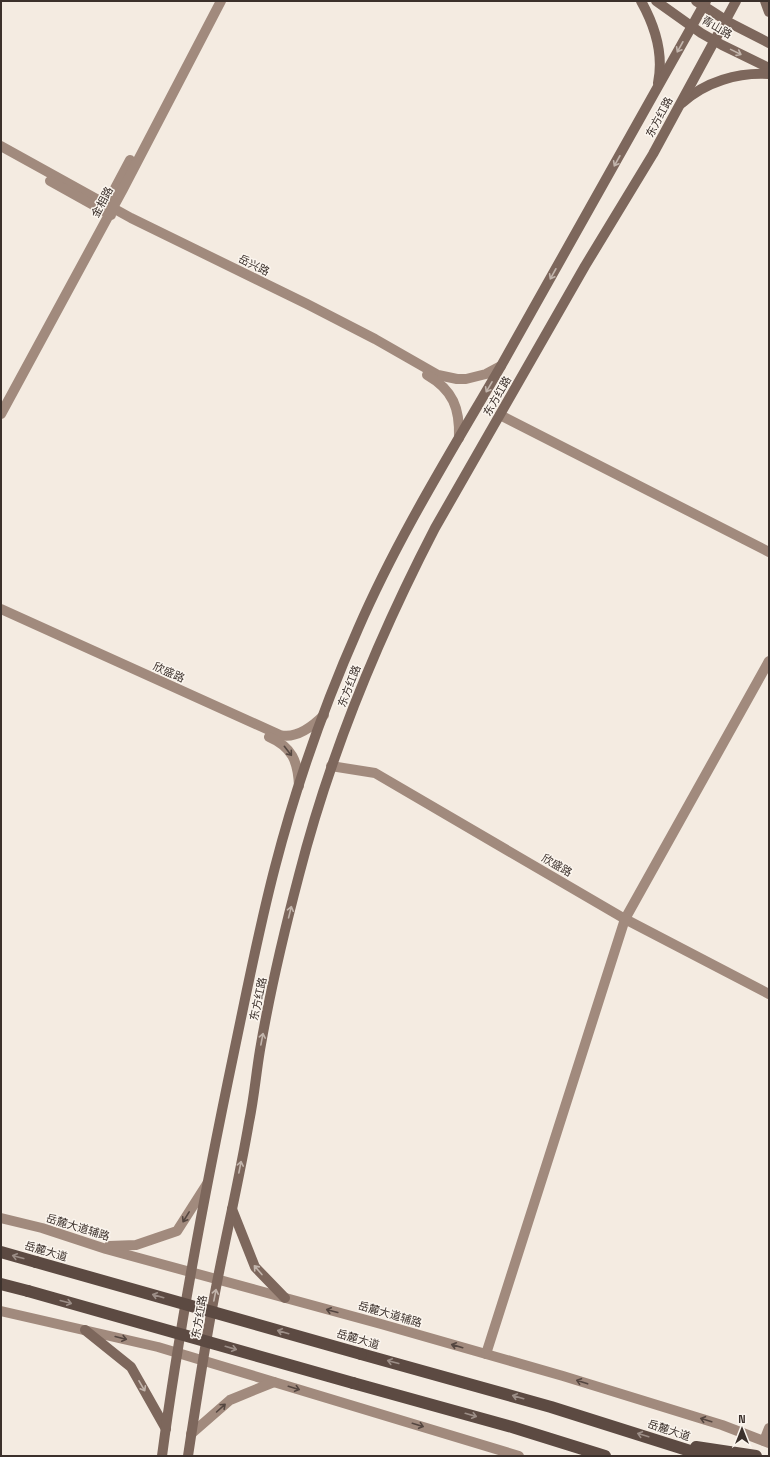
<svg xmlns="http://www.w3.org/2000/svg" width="770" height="1457" font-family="'Space Grotesk','Noto Sans SC',sans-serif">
<rect width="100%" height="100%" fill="#f4ebe1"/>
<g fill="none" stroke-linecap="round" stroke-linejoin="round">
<!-- secondary -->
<g stroke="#a18a7d" stroke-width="10">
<path d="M1 146 131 218 307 304 375 339 438 375 457 379H466L486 374 501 366"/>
<path d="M50 181 111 215"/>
<path d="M104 209 130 160"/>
<path d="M427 375C453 390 460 408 459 438"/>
<path d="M1 414 123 189 221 1"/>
<path d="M500 415 769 552"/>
<path d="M1 609 280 735C296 739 313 726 324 715"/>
<path d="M269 737C292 747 298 761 299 786"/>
<path d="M331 766 375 773 625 919 769 994"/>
<path d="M1 1218 42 1228 106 1249 381 1324 563 1376 722 1425 769 1443"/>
<path d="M109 1246 136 1245 177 1231 207 1184"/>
<path d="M1 1311 158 1347 519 1456"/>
<path d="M486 1354 625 919 769 661"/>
<path d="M191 1434 230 1400 274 1382"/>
<path d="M764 1441 769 1428"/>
</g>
<!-- primary -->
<g stroke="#7d675c" stroke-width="10">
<path d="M641 1C655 26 664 54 658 83"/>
<path d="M656 1 701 33 722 45 769 68"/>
<path d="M696 1 730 23 769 43"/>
<path d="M765 1 769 12"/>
<path d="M682 103C705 82 738 72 769 74"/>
<path d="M232 1209 255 1267 285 1298"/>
<path d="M85 1330 131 1367 166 1429"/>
<path d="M162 1456C180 1320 206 1186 234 1052 247 990 259 928 275 867 296 786 324 706 358 629 398 537 451 452 501 366 570 245 638 123 706 1"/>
<path d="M188 1456C196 1403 204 1350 214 1298 225 1239 239 1181 249 1122 254 1098 256 1074 260 1050 270 991 284 932 299 875 330 754 378 638 435 528L585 266 653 154 736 1"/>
</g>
<!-- highway -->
<g stroke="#5c4a42" stroke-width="12">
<path d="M1 1252 36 1262"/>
<path d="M1 1284 28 1291"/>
<path d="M361 1354 551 1407 706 1456"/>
<path d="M353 1383 512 1427 605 1456"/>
<path d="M696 1447 756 1456"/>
</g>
<!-- highway-bridge -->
<g stroke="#5c4a42" stroke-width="12">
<path d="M36 1262 361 1354"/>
<path d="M28 1291 353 1383"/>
</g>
</g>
<!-- one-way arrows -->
<defs><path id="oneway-shaft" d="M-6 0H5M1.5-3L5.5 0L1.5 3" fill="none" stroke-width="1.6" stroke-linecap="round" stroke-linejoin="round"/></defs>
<g stroke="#c2b5ac">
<use href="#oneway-shaft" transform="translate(680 47) rotate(119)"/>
<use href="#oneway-shaft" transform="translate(736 52) rotate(26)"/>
<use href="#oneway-shaft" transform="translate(617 161) rotate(119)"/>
<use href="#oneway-shaft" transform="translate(553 274) rotate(119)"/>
<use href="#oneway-shaft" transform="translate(489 387) rotate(120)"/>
<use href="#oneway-shaft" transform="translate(290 912) rotate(-76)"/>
<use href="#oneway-shaft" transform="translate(262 1039) rotate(-79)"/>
<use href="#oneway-shaft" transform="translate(240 1167) rotate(-79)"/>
<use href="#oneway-shaft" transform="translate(258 1270) rotate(-131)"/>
<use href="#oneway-shaft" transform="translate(215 1295) rotate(-79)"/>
<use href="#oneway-shaft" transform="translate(142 1386) rotate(60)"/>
</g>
<g stroke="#544640">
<use href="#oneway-shaft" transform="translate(288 751) rotate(52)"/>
<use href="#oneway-shaft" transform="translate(186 1217) rotate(122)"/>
<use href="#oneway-shaft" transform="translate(332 1311) rotate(-165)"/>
<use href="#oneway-shaft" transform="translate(121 1338) rotate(14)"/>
<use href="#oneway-shaft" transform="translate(457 1346) rotate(-164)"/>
<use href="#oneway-shaft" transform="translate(582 1382) rotate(-162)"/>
<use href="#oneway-shaft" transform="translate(294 1388) rotate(17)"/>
<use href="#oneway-shaft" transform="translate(221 1408) rotate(-42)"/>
<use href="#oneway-shaft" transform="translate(706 1420) rotate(-163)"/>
<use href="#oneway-shaft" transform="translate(418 1425) rotate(17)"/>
</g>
<g stroke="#9c8e87">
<use href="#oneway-shaft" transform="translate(18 1257) rotate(-165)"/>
<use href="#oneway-shaft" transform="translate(158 1296) rotate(-164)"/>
<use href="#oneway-shaft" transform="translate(66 1302) rotate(15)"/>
<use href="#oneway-shaft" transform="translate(283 1332) rotate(-164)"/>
<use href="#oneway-shaft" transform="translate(231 1348) rotate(16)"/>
<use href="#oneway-shaft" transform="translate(393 1362) rotate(-165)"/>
<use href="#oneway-shaft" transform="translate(518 1397) rotate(-164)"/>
<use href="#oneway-shaft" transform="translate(471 1415) rotate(16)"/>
<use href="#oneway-shaft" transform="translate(643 1435) rotate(-163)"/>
</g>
<g text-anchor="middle" stroke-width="3" stroke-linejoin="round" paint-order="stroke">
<!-- street labels -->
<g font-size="11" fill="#3b302b" stroke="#fbf5ee">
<text transform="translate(717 27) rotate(30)" y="4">青山路</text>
<text transform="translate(659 117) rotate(-62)" y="4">东方红路</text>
<text transform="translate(102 202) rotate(-62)" y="4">金相路</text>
<text transform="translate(254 265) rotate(26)" y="4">岳兴路</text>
<text transform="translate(497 396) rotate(-60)" y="4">东方红路</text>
<text transform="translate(169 672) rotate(24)" y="4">欣盛路</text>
<text transform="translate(349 686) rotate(-69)" y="4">东方红路</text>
<text transform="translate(557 865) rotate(30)" y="4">欣盛路</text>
<text transform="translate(258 999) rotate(-78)" y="4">东方红路</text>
<text transform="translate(78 1227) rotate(17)" y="4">岳麓大道辅路</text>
<text transform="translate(46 1251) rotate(16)" y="4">岳麓大道</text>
<text transform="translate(390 1314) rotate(16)" y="4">岳麓大道辅路</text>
<text transform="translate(199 1317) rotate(-80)" y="4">东方红路</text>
<text transform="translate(358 1339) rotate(16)" y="4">岳麓大道</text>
<text transform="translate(669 1430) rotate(18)" y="4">岳麓大道</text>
</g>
</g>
<!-- border -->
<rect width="770" height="1457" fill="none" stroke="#3b302b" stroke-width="4"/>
<!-- north arrow -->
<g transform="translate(742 1429)" stroke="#fbf5ee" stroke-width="3" paint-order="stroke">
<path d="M0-3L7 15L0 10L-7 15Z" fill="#3b302b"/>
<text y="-6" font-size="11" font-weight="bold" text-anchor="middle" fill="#3b302b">N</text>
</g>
</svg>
